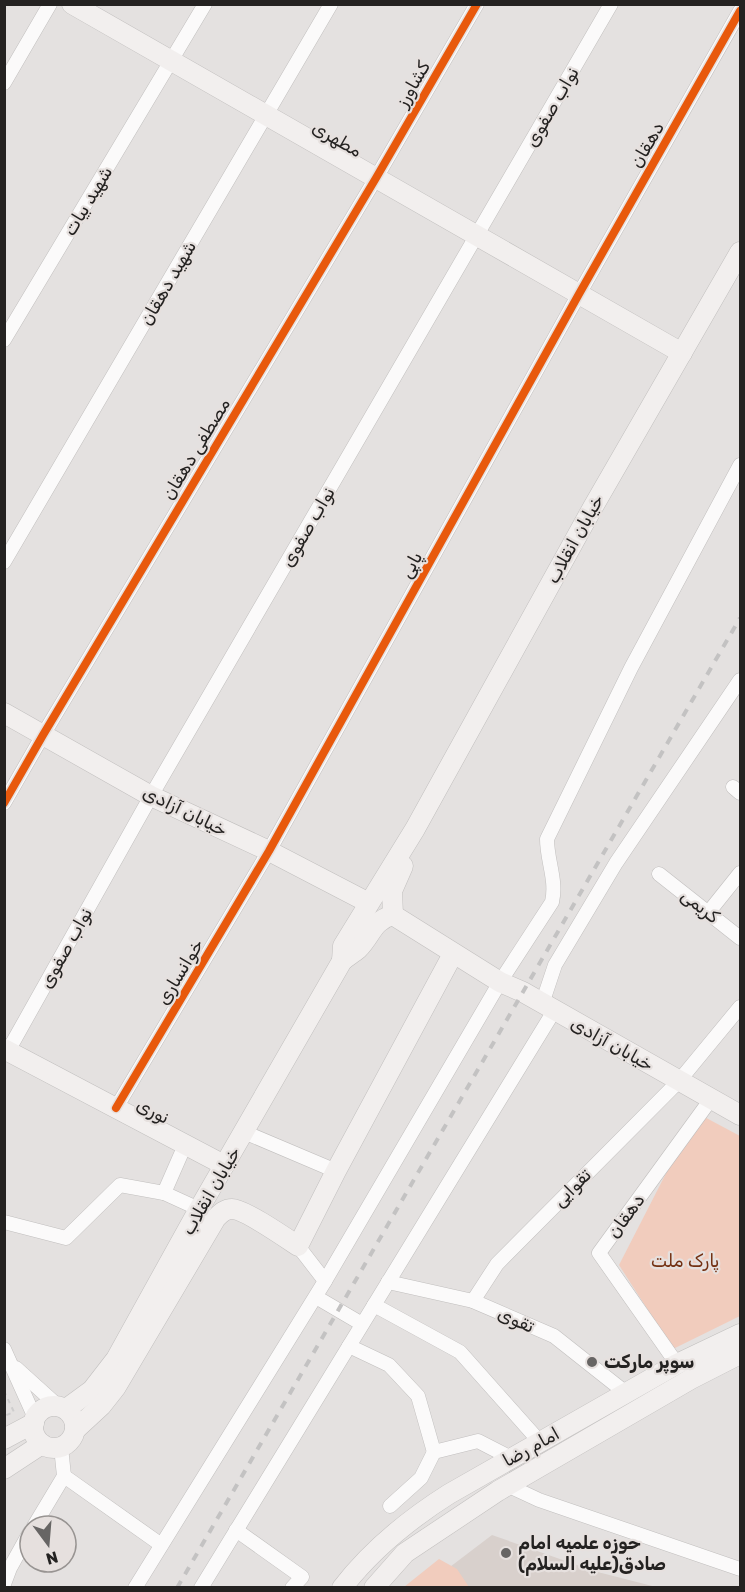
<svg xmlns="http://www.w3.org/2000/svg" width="745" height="1592" font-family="Rubik,'Noto Sans Arabic',sans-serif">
<rect width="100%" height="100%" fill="#e4e1e0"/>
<!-- built -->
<path fill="#d8d0cc" d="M492 1535 594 1571 660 1588 455 1587 442 1573Z"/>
<!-- green -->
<g fill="#f1ccbd">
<path d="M697 1113 740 1136V1316L673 1349 619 1265Z"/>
<path d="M439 1559 457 1569 469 1587H404Z"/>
</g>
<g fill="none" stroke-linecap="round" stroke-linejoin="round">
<defs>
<g id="street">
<path d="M4 83 50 4"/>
<path d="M4 340 205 4"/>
<path d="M4 562 331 4"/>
<path d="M733 787 740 793"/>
<path d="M4 803 43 735 376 178 477 4"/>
<path d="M659 874 740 938"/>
<path d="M708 913 740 873"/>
<path d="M542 1004 555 965 616 863 740 680"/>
<path d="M8 1051 151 796 611 4"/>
<path d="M116 1108 269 851 579 294 740 11"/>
<path d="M244 1132 336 1171"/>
<path d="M164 1193 185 1145"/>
<path d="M4 1222 66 1238 120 1185 164 1193 199 1209"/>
<path d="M325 1281 500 982 552 902C557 880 547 861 547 839L631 668 740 465"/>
<path d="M388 1282 473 1301 554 1336 626 1393"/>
<path d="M316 1297 362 1324"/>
<path d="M473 1301 497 1264 679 1081 740 1007"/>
<path d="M374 1305 460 1352 540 1442"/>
<path d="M349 1346 389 1365 418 1396 434 1452 478 1441 511 1458"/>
<path d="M4 1349 35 1418"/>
<path d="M677 1364 599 1253 711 1099"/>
<path d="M16 1368 58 1406"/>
<path d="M64 1476 160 1544"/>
<path d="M507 1485 539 1500 740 1569"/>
<path d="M390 1506 421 1478 434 1452"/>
<path d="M34 1526 64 1476 61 1447"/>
<path d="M236 1530 302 1577 292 1588"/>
<path d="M4 1584 10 1568 30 1532"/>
<path d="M135 1588 325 1281 298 1246"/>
<path d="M201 1588 554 1011"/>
</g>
<g id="secondary">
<path d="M72 4 682 353"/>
<path d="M4 713 151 796 269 851 369 903"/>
<path d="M393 915 500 982 523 992 740 1115"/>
<path d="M393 915 392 891 403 866"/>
<path d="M342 961 343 946 415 829 593 507 740 252"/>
<path d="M4 1049 224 1165"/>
<circle cx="54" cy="1427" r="21"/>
<path d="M66 1409 92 1390 116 1359 199 1209 342 961C347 957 353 953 358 949 372 935 372 921 393 915"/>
<path d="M75 1430 101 1406 116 1387 216 1218C221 1213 225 1209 232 1209 244 1209 286 1238 298 1246L336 1171 453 954"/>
<path d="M4 1439 34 1423"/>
<path d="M4 1469 42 1444"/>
<path d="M342 1588C372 1549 408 1520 449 1494L677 1364 740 1334"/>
<path d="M374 1588 405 1553 498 1491 691 1379 740 1354"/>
</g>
</defs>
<!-- street casing -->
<use href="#street" stroke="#c1bfbe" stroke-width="15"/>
<!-- secondary casing -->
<use href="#secondary" stroke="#c1bfbe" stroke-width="21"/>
<!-- path -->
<path stroke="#cecdcd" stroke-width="2" stroke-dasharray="4.5 4.5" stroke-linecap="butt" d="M4 1391 14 1412 4 1416"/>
<!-- street -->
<use href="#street" stroke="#fbfafa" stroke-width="14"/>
<!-- secondary -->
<use href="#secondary" stroke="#f2efee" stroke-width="20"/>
<!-- rail -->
<path stroke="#c3c2c2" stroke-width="4" stroke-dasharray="8 8" stroke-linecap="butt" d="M177 1588 740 618"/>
<defs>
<g id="cycleway">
<path d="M4 803 43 735 376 178 477 4"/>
<path d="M116 1108 269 851 579 294 740 11"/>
</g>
</defs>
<!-- cycleway casing -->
<use href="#cycleway" stroke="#e6e0de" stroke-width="11"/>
<!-- cycleway -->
<use href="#cycleway" stroke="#e8590c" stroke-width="8"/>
</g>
<!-- markers -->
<g fill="#676564" stroke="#e6e0de" stroke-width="2">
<circle cx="592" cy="1362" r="6"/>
<circle cx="506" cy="1553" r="6"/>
</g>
<g text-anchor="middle" stroke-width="4.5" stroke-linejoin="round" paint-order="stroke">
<!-- street labels -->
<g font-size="18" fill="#242221" stroke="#e6e0de">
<text transform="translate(413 84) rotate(-60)" y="6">کشاورز</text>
<text transform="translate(552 107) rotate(-60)" y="6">نواب صفوی</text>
<text transform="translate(337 139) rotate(30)" y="6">مطهری</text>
<text transform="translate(647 145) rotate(-60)" y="6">دهقان</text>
<text transform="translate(88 201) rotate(-59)" y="6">شهید بیات</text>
<text transform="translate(168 283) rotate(-60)" y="6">شهید دهقان</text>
<text transform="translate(196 449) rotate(-59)" y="6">مصطفی دهقان</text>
<text transform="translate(308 527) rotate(-60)" y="6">نواب صفوی</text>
<text transform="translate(575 539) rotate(-61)" y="6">خیابان انقلاب</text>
<text transform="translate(411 565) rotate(-61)" y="6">پاپی</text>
<text transform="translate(185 811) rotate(26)" y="6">خیابان آزادی</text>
<text transform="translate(700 906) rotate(38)" y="6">کریمی</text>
<text transform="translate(66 948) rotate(-61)" y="6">نواب صفوی</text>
<text transform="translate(180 972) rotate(-59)" y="6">خوانساری</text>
<text transform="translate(612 1044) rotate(29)" y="6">خیابان آزادی</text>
<text transform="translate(153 1111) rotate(28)" y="6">نوری</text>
<text transform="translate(572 1188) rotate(-45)" y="6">تقوایی</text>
<text transform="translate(211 1191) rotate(-60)" y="6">خیابان انقلاب</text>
<text transform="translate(626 1216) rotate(-54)" y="6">دهقان</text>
<text transform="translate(516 1320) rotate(24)" y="6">تقوی</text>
<text transform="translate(531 1447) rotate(-29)" y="6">امام رضا</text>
</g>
<!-- park labels -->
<g font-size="18" fill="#733012" stroke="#e6e0de">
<text x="685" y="1267">پارک ملت</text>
</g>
<!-- poi labels -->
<g font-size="18" font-weight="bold" fill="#242221" stroke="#e6e0de" text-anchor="start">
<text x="604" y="1368">سوپر مارکت</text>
<text x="518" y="1549">حوزه علمیه امام<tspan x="518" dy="21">صادق(علیه السلام)</tspan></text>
</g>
</g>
<!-- border -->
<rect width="745" height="1592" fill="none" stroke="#242221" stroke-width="12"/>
<!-- north arrow -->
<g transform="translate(48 1544) rotate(164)"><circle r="28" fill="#e6e0de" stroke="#989492" stroke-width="1.5"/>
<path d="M0-4.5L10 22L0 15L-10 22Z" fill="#676564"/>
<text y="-9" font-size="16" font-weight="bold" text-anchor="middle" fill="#242221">N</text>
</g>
</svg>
